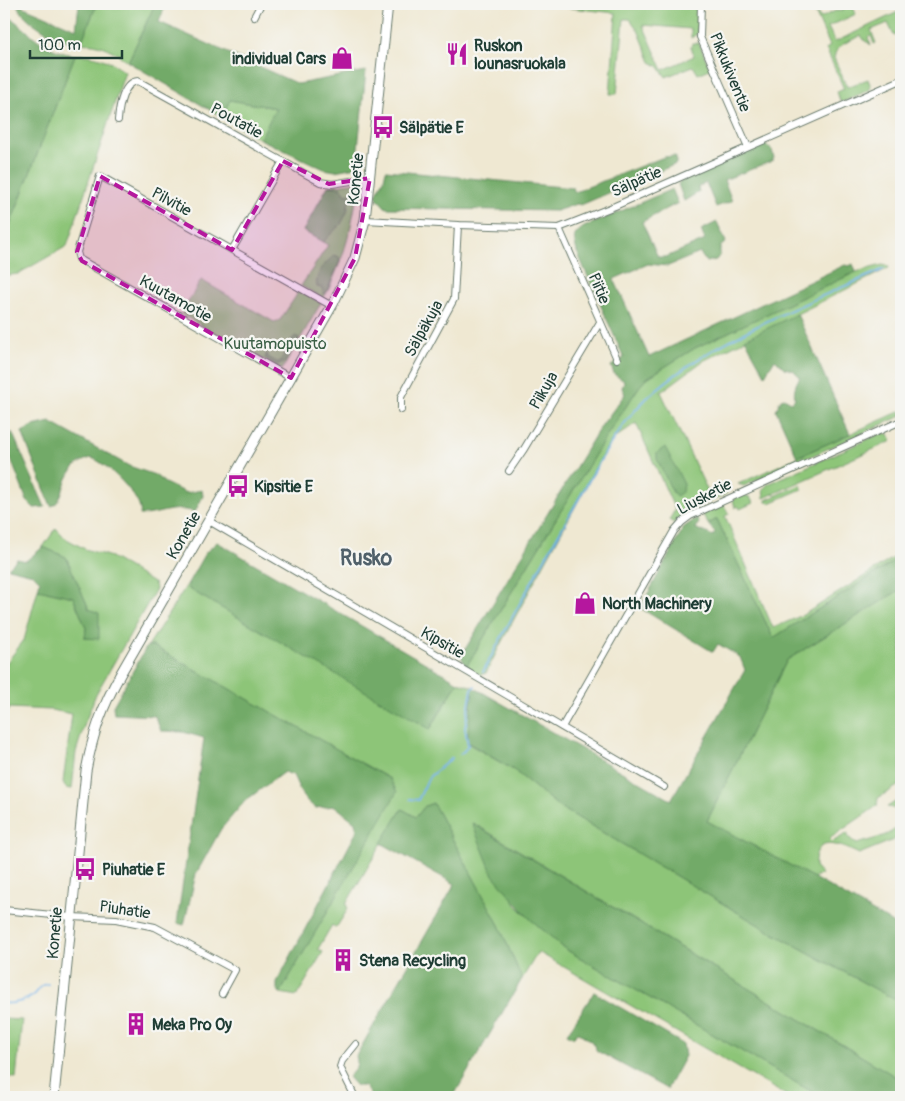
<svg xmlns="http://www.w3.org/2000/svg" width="905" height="1101" font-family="Pangolin,sans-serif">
<rect width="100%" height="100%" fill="#f6f6f2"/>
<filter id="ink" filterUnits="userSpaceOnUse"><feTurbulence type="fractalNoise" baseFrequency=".02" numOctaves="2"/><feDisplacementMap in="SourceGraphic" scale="10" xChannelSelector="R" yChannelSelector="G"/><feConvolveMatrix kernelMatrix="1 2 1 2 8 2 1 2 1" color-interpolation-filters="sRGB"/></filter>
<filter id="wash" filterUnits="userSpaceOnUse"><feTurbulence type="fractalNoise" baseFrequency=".0096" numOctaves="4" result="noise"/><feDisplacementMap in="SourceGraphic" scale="20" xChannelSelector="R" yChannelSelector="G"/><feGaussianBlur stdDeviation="1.12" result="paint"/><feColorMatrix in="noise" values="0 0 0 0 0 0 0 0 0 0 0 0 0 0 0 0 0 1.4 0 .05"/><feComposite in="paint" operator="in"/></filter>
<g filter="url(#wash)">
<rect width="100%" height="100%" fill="#efe8d2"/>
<!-- green -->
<g fill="#8dc578" stroke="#568156">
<path d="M97 4H155L128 62C113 50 101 43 81 43Z"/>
<path d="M534 4H591L635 8 636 4H693V8L698 10 697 34 691 38V29L643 25 663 70 694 56 691 47 692 43H699L710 69 698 74 693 66 666 77 658 66 651 62 638 30 630 19H624L617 94H610L616 13Z"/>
<path d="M847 6 853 7 856 14 828 27 835 42 898 12 901 21V34L894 36 888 23 871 30 876 43 874 44 871 36 868 37 871 46 868 42H866L861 36C850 41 836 44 834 58L847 87 868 79 871 87 869 90 843 102 840 101 837 92 844 89 826 49 830 46 814 10 821 18 835 11H843V8Z"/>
<path d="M75 55C95 54 110 60 125 72L67 246 18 274 4 276V241Z"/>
<path d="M229 100 276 108 260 139 222 117Z"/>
<path d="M359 182C354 215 348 246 334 277 331 284 328 293 323 298L301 286 328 245 303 231 328 186Z"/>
<path d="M882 265 888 266 889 268 703 361 661 392 710 496 730 487 726 494 685 514 674 523 669 520 675 510 636 423 611 441 501 643 486 673 480 675 466 667 607 435 639 387 647 378 695 348 856 272Z"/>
<path d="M201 280 274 322 280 320 296 296 298 290 321 303 282 370 181 314Z"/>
<path d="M901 411V416L744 486 738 484Z"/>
<path d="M882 433 889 434 892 441 764 498 763 489 768 484Z"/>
<path d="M800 485 802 489 770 503 766 502V500Z"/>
<path d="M743 495 750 497 753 503 740 509 738 506 735 508 733 499Z"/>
<path d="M723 504 729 514 725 516 773 628 803 615 901 553V557L773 638 717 519 708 524 702 513Z"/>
<path d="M56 528 65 538 85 549 111 557 155 584 156 589 96 694 85 723 76 752 72 789 66 788 63 782 72 714 51 710 9 708V711L4 710V666L24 640 38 589 73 597 86 628 85 638H99L89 609 66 557 43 547Z"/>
<path d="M188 583 189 589 431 728 458 682 473 687 467 743 515 771 558 806 769 931 901 1003V1080L473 823 516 905 528 917 565 949 821 1097H789L538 952 522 979 499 925 433 803 425 806 416 817 402 809 346 904 348 909 336 928 332 925 318 949 323 952 297 996 280 993 396 792 390 779 153 646H148Z"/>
<path d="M901 589V784L878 798 877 806 829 839 832 842 848 833V837L857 844C870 839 904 835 900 815 899 809 892 808 887 807L895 802 901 805V837L859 854C840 845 813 833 815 867L821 874 814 878 707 821 787 660Z"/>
<path d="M4 1019 22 1020 16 1078 4 1077Z"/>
</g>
<!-- forest -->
<g fill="#72aa68" stroke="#48744e">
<path d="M17 4 76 29 79 4H97L81 43C74 42 67 42 61 39 48 34 20 17 17 4Z"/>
<path d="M155 4H166L159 22 298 84 366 71 356 167 335 171 324 169 260 139 276 108 230 100 222 117 128 62Z"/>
<path d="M4 13C31 31 40 50 75 55L4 241Z"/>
<path d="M765 144 772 150 774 158 772 161 724 180 732 201 716 207 706 183 698 187 699 192 684 201 678 184 680 181Z"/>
<path d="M674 156 676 157V164L581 205 577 204 556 211 386 208 378 199 376 195 384 179 386 170 573 188 575 192 664 157Z"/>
<path d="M328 186 341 187 346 194 353 193V196L349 200 347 212 341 224 323 242 303 231Z"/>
<path d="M672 189 678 203 642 222 658 257H666L705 240 701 230 717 222 726 242 720 247V255L716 260 706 262 700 253 668 266 648 264 614 279 649 357 845 265 849 266 853 264 856 272 695 348 647 378 639 387 607 435 466 667 461 656 599 429 625 394 622 388 624 381 614 374 611 366 624 358 577 252C574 238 571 236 584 227Z"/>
<path d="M335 255 339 257 340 261 326 293 324 294 322 288 317 287C314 274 326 262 335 255Z"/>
<path d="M797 314 850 434 797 457 776 410 781 399 784 398 791 402 793 401 795 398C793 390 796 383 800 377L793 370 784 368 775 359 765 375 745 339Z"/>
<path d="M296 336 299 339 284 363 277 365 265 358 267 353 268 357 277 362H280L292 339Z"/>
<path d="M50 422 129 466 155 475 165 483 186 493 202 490 203 496 195 512C170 505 162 515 140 515 145 500 105 461 91 458 59 466 67 503 51 506L22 432 33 426Z"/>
<path d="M12 432 45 507 34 508 27 501 7 449Z"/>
<path d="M665 447 684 484 683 491 677 496 673 493 657 459V453Z"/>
<path d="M697 518 699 523 695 528 713 536 715 533 708 524 717 519 773 638 901 557V589L787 660 707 821 814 878 901 928V1003L769 931 558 806 515 771 467 742 473 687 671 800 745 670 740 657 718 644 713 652 640 608 684 527Z"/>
<path d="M217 542 458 682 430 729 189 589 188 583 205 553Z"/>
<path d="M43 547 66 557 89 609 99 613V639L85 638 86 628 73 597 38 589 40 581 33 574 8 568 17 559 26 561Z"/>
<path d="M147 646H153L390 779 397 792 280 993 277 990V982L357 831 355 822 335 806 315 808 303 797 293 775 284 772 245 801 221 829 196 874 184 925 177 923 204 738 183 732 161 731 155 716 114 714 113 706Z"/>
<path d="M433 803 499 925 522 979 453 1097H372L364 1086H356L348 1077C355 1070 359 1065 356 1056L455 884 381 843 402 809 416 817 425 806Z"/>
<path d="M472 823 901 1080V1097H821L565 949 528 917 493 875Z"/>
<path d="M594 992 683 1044 685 1056 667 1089 597 1051 592 1042 578 1032 573 1037 567 1034Z"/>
</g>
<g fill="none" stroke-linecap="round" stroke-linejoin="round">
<!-- stream -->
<g stroke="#74b2e7" stroke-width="2">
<path d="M483 672C512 617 542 563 573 509 597 467 619 420 657 389 724 334 806 304 884 269"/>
<path d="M460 754 464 751 468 745 465 728 472 689 475 686"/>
<path d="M410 799 418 800 429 777 452 758"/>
<path d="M4 1003C12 1005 29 1000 35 994 40 989 40 985 48 984"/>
</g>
</g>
</g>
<g filter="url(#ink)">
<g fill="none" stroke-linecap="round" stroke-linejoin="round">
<defs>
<g id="street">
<path d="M701 4 700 37 748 147"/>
<path d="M254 17 261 4"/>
<path d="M118 120C119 107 123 82 138 81L320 182 332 184 370 178"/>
<path d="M365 220 458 225 559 228 615 206 901 80"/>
<path d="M559 228 617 359"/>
<path d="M232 250 283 161"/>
<path d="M291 378 79 259 77 252 100 176 332 306"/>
<path d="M401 410V397L454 299 458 225"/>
<path d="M509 471 524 449 600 322"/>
<path d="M209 521 664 787"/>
<path d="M562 727 674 531 682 522 690 516 901 421"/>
<path d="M4 910 71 917 116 919 155 927 235 970 222 994"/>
<path d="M355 1097 340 1067 342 1061 356 1044"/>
</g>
<path id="secondary" d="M54 1097 86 771C93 733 102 707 121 673L333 304 355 258 365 220 388 4"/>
</defs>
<!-- street casing -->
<use href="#street" stroke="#68796b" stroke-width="8"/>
<!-- secondary casing -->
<use href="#secondary" stroke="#68796b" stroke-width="11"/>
<!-- street -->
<use href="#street" stroke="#fff" stroke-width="6"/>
<!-- secondary -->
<use href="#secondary" stroke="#fff" stroke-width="9"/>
</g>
</g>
<!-- marked area -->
<path fill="#b5179e" fill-opacity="0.2" stroke="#b5179e" stroke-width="4" stroke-dasharray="10 6" stroke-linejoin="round" d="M283 161 329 184 370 178 355 258 291 378 82 261 77 252 100 176 232 250Z"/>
<!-- icons -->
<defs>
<symbol id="restaurant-bare" viewBox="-9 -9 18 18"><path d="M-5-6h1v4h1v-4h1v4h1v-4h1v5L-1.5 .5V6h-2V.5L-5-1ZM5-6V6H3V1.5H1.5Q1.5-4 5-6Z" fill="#b5179e" stroke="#f6f6f2" stroke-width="2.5" paint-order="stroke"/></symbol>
<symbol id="shop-bare" viewBox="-9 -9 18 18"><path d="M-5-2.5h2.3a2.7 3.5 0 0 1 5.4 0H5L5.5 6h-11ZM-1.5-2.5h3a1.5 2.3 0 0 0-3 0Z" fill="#b5179e" stroke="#f6f6f2" stroke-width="2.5" paint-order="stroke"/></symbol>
<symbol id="bus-bare" viewBox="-9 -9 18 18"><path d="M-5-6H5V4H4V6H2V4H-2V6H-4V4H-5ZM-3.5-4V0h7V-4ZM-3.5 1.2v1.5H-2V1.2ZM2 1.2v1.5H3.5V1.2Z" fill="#b5179e" stroke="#f6f6f2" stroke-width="2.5" paint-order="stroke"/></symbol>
<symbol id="building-bare" viewBox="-9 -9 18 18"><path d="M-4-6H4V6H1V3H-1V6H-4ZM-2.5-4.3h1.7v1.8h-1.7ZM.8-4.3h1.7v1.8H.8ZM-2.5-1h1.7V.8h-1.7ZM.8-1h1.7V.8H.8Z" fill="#b5179e" stroke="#f6f6f2" stroke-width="2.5" paint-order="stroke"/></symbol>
</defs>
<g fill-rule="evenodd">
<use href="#restaurant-bare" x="441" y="38" width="32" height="32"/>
<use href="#shop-bare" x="326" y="42" width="32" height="32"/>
<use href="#bus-bare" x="367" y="111" width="32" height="32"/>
<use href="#bus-bare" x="222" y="470" width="32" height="32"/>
<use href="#shop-bare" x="569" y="587" width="32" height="32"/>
<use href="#bus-bare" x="69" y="853" width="32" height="32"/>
<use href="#building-bare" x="327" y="944" width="32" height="32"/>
<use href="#building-bare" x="120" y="1008" width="32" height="32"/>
</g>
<g text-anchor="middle" stroke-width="4.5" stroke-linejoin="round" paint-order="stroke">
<!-- poi labels -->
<g font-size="16" font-weight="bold" fill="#1f3d34" stroke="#f6f6f2" text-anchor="start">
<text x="474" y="51">Ruskon<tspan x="474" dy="18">lounasruokala</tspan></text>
<text x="326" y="64" text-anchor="end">individual Cars</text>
<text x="399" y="133">Sälpätie E</text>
<text x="254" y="492">Kipsitie E</text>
<text x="602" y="609">North Machinery</text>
<text x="102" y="875">Piuhatie E</text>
<text x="359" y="966">Stena Recycling</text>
<text x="152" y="1030">Meka Pro Oy</text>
</g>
<!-- street labels -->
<g font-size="16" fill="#1f3d34" stroke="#f6f6f2">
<text transform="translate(731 72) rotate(68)" y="6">Pikkukiventie</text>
<text transform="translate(237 120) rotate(29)" y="6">Poutatie</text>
<text transform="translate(355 179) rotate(-84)" y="6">Konetie</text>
<text transform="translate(636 181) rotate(-24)" y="6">Sälpätie</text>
<text transform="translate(172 201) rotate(29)" y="6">Pilvitie</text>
<text transform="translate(600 288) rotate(67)" y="6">Piitie</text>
<text transform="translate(176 298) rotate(29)" y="6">Kuutamotie</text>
<text transform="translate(423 328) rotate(-61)" y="6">Sälpäkuja</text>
<text transform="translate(543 390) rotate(-60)" y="6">Piikuja</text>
<text transform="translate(704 496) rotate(-28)" y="6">Liusketie</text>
<text transform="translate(183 535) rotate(-60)" y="6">Konetie</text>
<text transform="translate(443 642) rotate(30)" y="6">Kipsitie</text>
<text transform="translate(125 909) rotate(8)" y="6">Piuhatie</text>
<text transform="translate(54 933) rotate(-85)" y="6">Konetie</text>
</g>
<!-- park labels -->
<g font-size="16" fill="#3a5f45" stroke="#f6f6f2">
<text x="275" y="349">Kuutamopuisto</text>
</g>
<!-- district labels -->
<g font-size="21" font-weight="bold" fill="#50606a" stroke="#f6f6f2">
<text x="366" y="565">Rusko</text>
</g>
</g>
<!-- margin -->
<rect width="905" height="1101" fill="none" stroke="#f6f6f2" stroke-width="20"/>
<!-- scale -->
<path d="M30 50v8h92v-8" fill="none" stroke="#1f3d34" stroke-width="2.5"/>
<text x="38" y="50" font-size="15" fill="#1f3d34" stroke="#f6f6f2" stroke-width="4" paint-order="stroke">100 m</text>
</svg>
